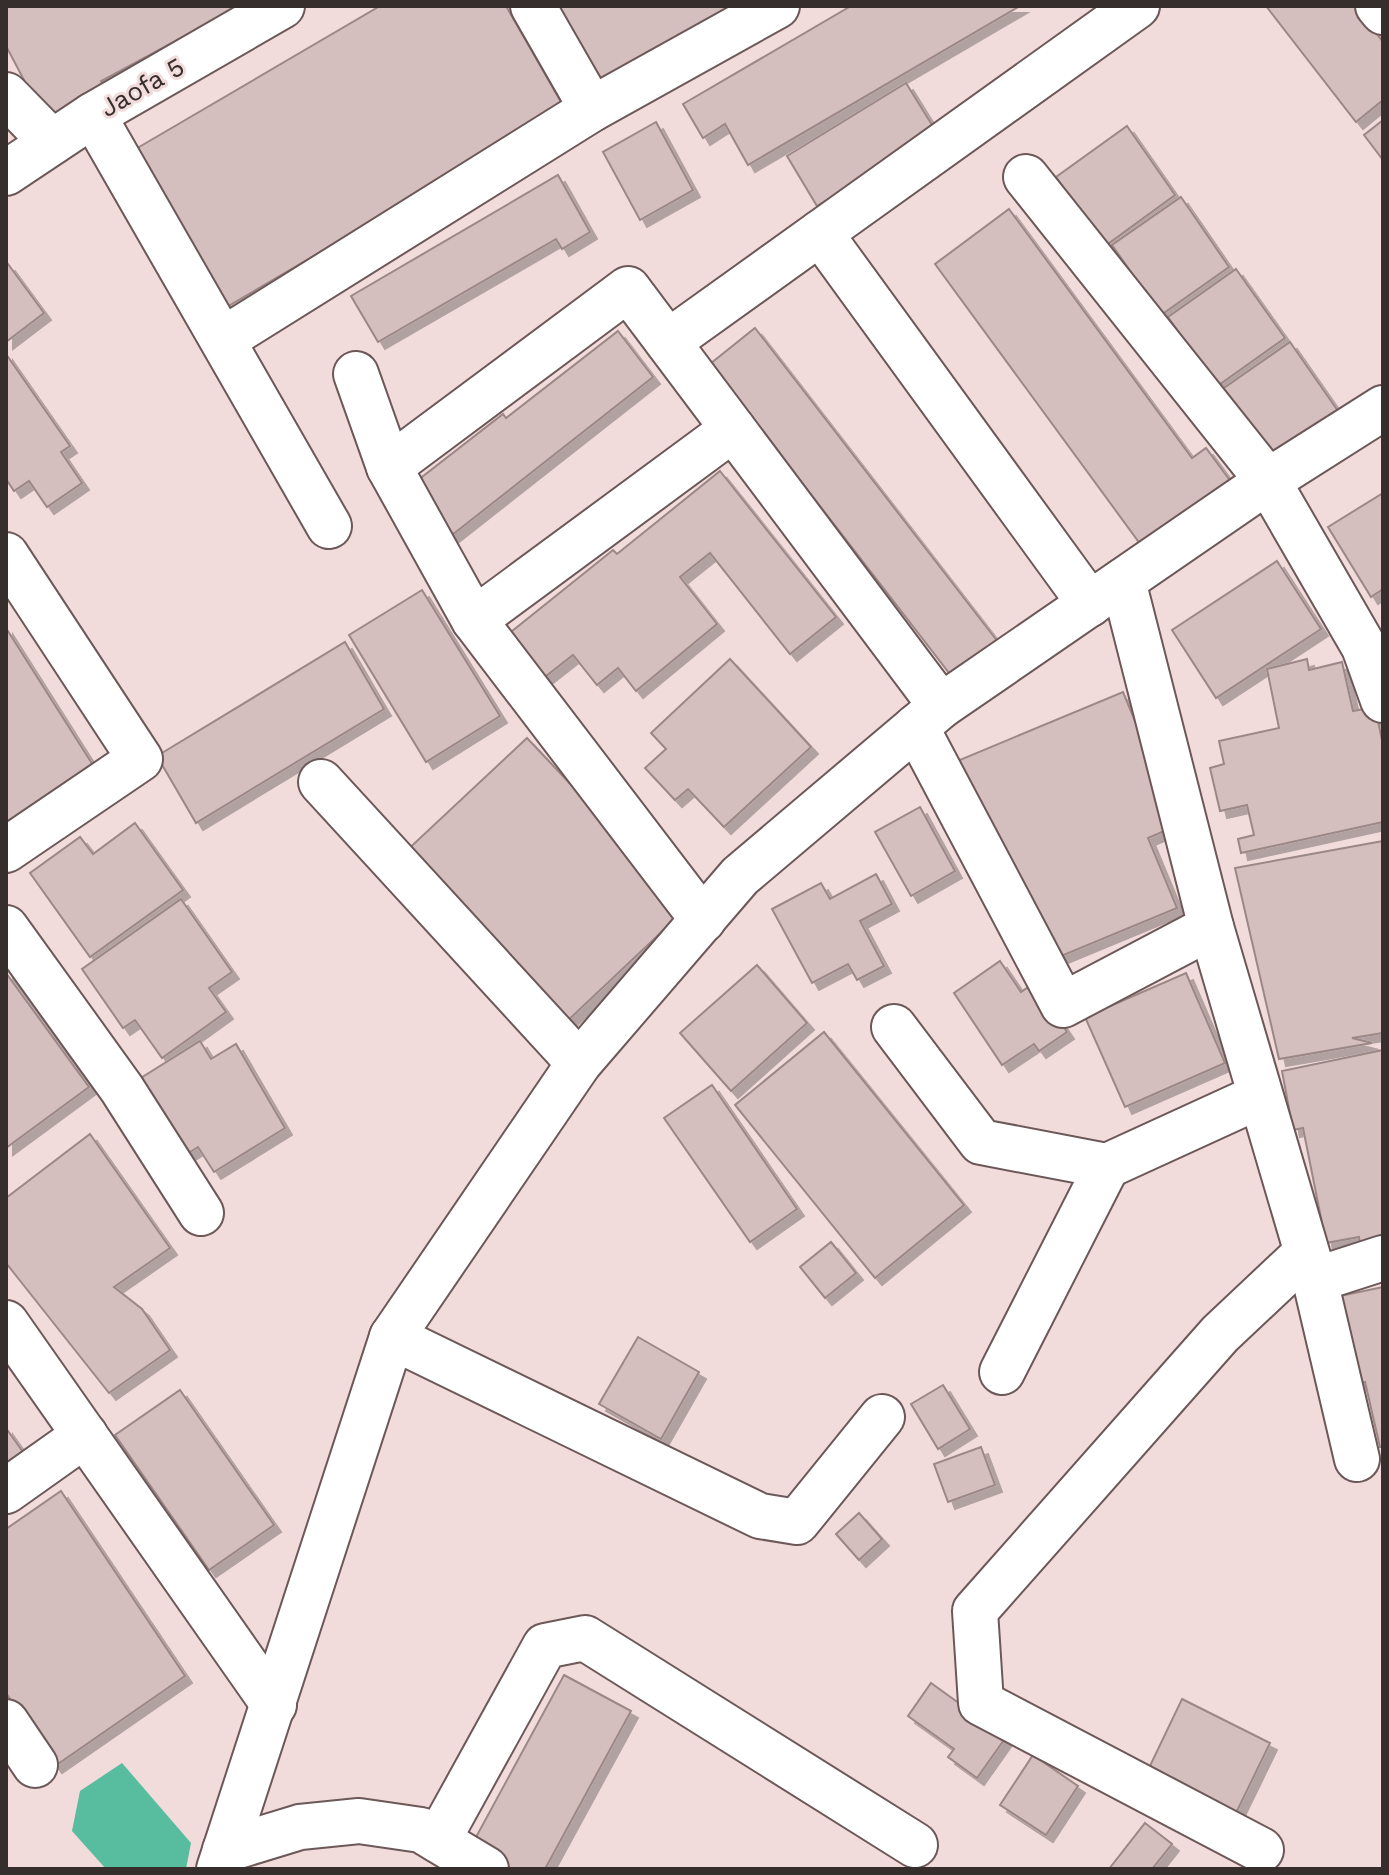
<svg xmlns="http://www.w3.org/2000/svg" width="1389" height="1875" font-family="'Work Sans',sans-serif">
<defs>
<filter id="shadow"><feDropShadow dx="7" dy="7" stdDeviation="0" flood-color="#0004"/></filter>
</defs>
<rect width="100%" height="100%" fill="#f2dbdb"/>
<!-- water -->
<path fill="#58bc9e" d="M122 1763 191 1843 186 1869H106L72 1831 80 1791Z"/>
<!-- building -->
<g fill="#d5bebe" stroke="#9c8787" stroke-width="2" filter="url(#shadow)">
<path d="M6 6H241L101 81 105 87 45 120 6 46Z"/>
<path d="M380 6H506L565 109 225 308 134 150Z"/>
<path d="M558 6H743L604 87Z"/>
<path d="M851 6H1020L748 165 725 124 703 138 683 104Z"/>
<path d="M1266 6H1355L1383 42V100L1356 122Z"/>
<path d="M906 83 937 133 817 206 787 156Z"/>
<path d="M1383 120V160L1364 135Z"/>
<path d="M656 122 693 190 640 220 603 152Z"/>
<path d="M1127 126 1175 195 1105 246 1056 177Z"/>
<path d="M558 175 590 232 562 249 556 239 378 342 351 296Z"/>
<path d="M1181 197 1229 267 1161 315 1112 245Z"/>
<path d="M1009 209 1192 458 1206 448 1237 490 1149 556 935 264Z"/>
<path d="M8 264 44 313 6 342V266Z"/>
<path d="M1236 269 1285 338 1216 387 1168 317Z"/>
<path d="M755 328 998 642 953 678 710 364Z"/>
<path d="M618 331 653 377 452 535 413 484 503 414 506 418Z"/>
<path d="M1290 342 1338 411 1269 459 1221 390Z"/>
<path d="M6 354 70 446 61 452 82 483 47 507 29 481 14 491 6 479Z"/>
<path d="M720 471 836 617 790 654 710 553 680 577 717 624 636 691 618 668 597 685 573 655 541 680 506 636 613 550 617 554Z"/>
<path d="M1383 493V589L1371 597 1328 527Z"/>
<path d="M1277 561 1321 629 1216 698 1172 630Z"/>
<path d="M422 590 500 716 426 762 349 635Z"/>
<path d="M6 628 98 773 6 832Z"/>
<path d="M345 642 384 709 196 823 157 756Z"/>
<path d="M730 659 811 747 724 827 688 789 675 800 645 768 666 749 651 733Z"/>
<path d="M1307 659 1309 670 1342 662 1353 711 1375 707 1383 745V822L1241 853 1238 839 1254 835 1247 805 1220 811 1210 768 1224 764 1219 741 1279 728 1267 669Z"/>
<path d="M1123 692 1178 825 1148 838 1177 908 1054 959 1015 865 1000 871 955 762Z"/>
<path d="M527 738 687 908 562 1026 402 855Z"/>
<path d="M920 807 955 871 911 896 875 832Z"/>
<path d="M135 823 183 890 90 957 30 873 80 837 93 854Z"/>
<path d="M1383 841V1033L1352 1038 1372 1043 1279 1059 1235 868Z"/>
<path d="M876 874 892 904 860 921 884 966 857 980 848 964 812 983 772 909 821 883 830 899Z"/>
<path d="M181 899 232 972 209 988 226 1012 162 1058 135 1020 123 1028 82 969Z"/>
<path d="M1000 961 1021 992 1034 983 1067 1032 1039 1051 1034 1044 1002 1065 954 993Z"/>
<path d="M757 965 807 1023 731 1091 680 1033Z"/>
<path d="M6 973 89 1087 6 1148Z"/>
<path d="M1186 973 1225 1063 1125 1107 1085 1017Z"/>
<path d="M824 1032 964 1205 875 1278 735 1105Z"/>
<path d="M200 1041 211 1059 236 1044 285 1128 214 1172 198 1147 182 1157 136 1081Z"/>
<path d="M1383 1050V1241L1360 1245 1359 1237 1326 1243 1303 1128 1293 1130 1282 1071Z"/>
<path d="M712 1085 797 1209 750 1242 664 1118Z"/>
<path d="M90 1134 170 1248 114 1287 142 1309 170 1350 109 1393 6 1263V1198Z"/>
<path d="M831 1242 856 1273 825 1298 800 1267Z"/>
<path d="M1383 1287V1447H1380L1365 1382 1359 1383 1340 1296Z"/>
<path d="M638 1337 699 1372 661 1439 599 1404Z"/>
<path d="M943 1385 970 1429 938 1449 911 1404Z"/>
<path d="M180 1390 274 1525 209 1570 115 1435Z"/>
<path d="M6 1428 30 1462 6 1479Z"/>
<path d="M981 1447 995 1485 948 1502 934 1464Z"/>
<path d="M61 1491 185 1676 55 1766 6 1693V1529Z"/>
<path d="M859 1513 882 1539 859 1560 836 1534Z"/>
<path d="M564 1675 631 1711 545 1869H505L469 1850Z"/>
<path d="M931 1683 1006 1737 977 1778 948 1757 954 1749 908 1716Z"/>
<path d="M1182 1699 1270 1743 1236 1813 1148 1770Z"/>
<path d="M1033 1755 1078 1786 1046 1835 1000 1805Z"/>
<path d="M1145 1823 1172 1844 1152 1869H1109Z"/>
</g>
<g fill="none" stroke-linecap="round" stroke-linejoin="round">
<defs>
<g id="minor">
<path d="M533 6 592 109"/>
<path d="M1378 6 1383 12"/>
<path d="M6 95 52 142"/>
<path d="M93 115 329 526"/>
<path d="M6 173 93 115 282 6"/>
<path d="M1026 177 1268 481 1364 647 1383 700"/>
<path d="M820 233 1137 6"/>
<path d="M224 339 592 109 777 6"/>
<path d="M668 342 820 233 1090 604"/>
<path d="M356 374 389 467 474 620 703 920"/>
<path d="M389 467 628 289 941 706"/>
<path d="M6 555 140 759 6 850"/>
<path d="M1123 581 1211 927 1315 1280 1357 1459"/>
<path d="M474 620 733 429"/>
<path d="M916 727 1063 1005 1211 927"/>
<path d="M321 782 579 1063"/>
<path d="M6 928 122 1089 201 1213"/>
<path d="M894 1027 981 1142 1107 1166 1260 1096"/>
<path d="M1315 1280 1383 1258"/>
<path d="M6 1323 274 1705"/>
<path d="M392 1337 760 1516 797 1522 882 1417"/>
<path d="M1002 1372 1107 1166"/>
<path d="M6 1491 85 1435"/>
<path d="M6 1722 35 1765"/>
<path d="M438 1840 545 1646 585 1638 915 1845"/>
<path d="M225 1850 300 1827 359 1821 421 1830 486 1869"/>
<path d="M1261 1850 981 1703 975 1611 1220 1334 1306 1253"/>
<path d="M219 1869 392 1337 579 1063 740 876 941 706 1268 481 1383 408"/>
</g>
</defs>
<!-- minor casing -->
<use href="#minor" stroke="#6c5858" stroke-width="48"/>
<!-- minor -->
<use href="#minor" stroke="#fff" stroke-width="44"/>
</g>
<g text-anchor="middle" stroke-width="6" stroke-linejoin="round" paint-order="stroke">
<!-- street labels -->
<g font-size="26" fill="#362d2d" stroke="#f2dbdb">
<text transform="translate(142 87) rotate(-30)" y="9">Jaofa 5</text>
</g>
</g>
<!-- border -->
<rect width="1389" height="1875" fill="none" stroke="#362d2d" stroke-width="16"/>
</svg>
